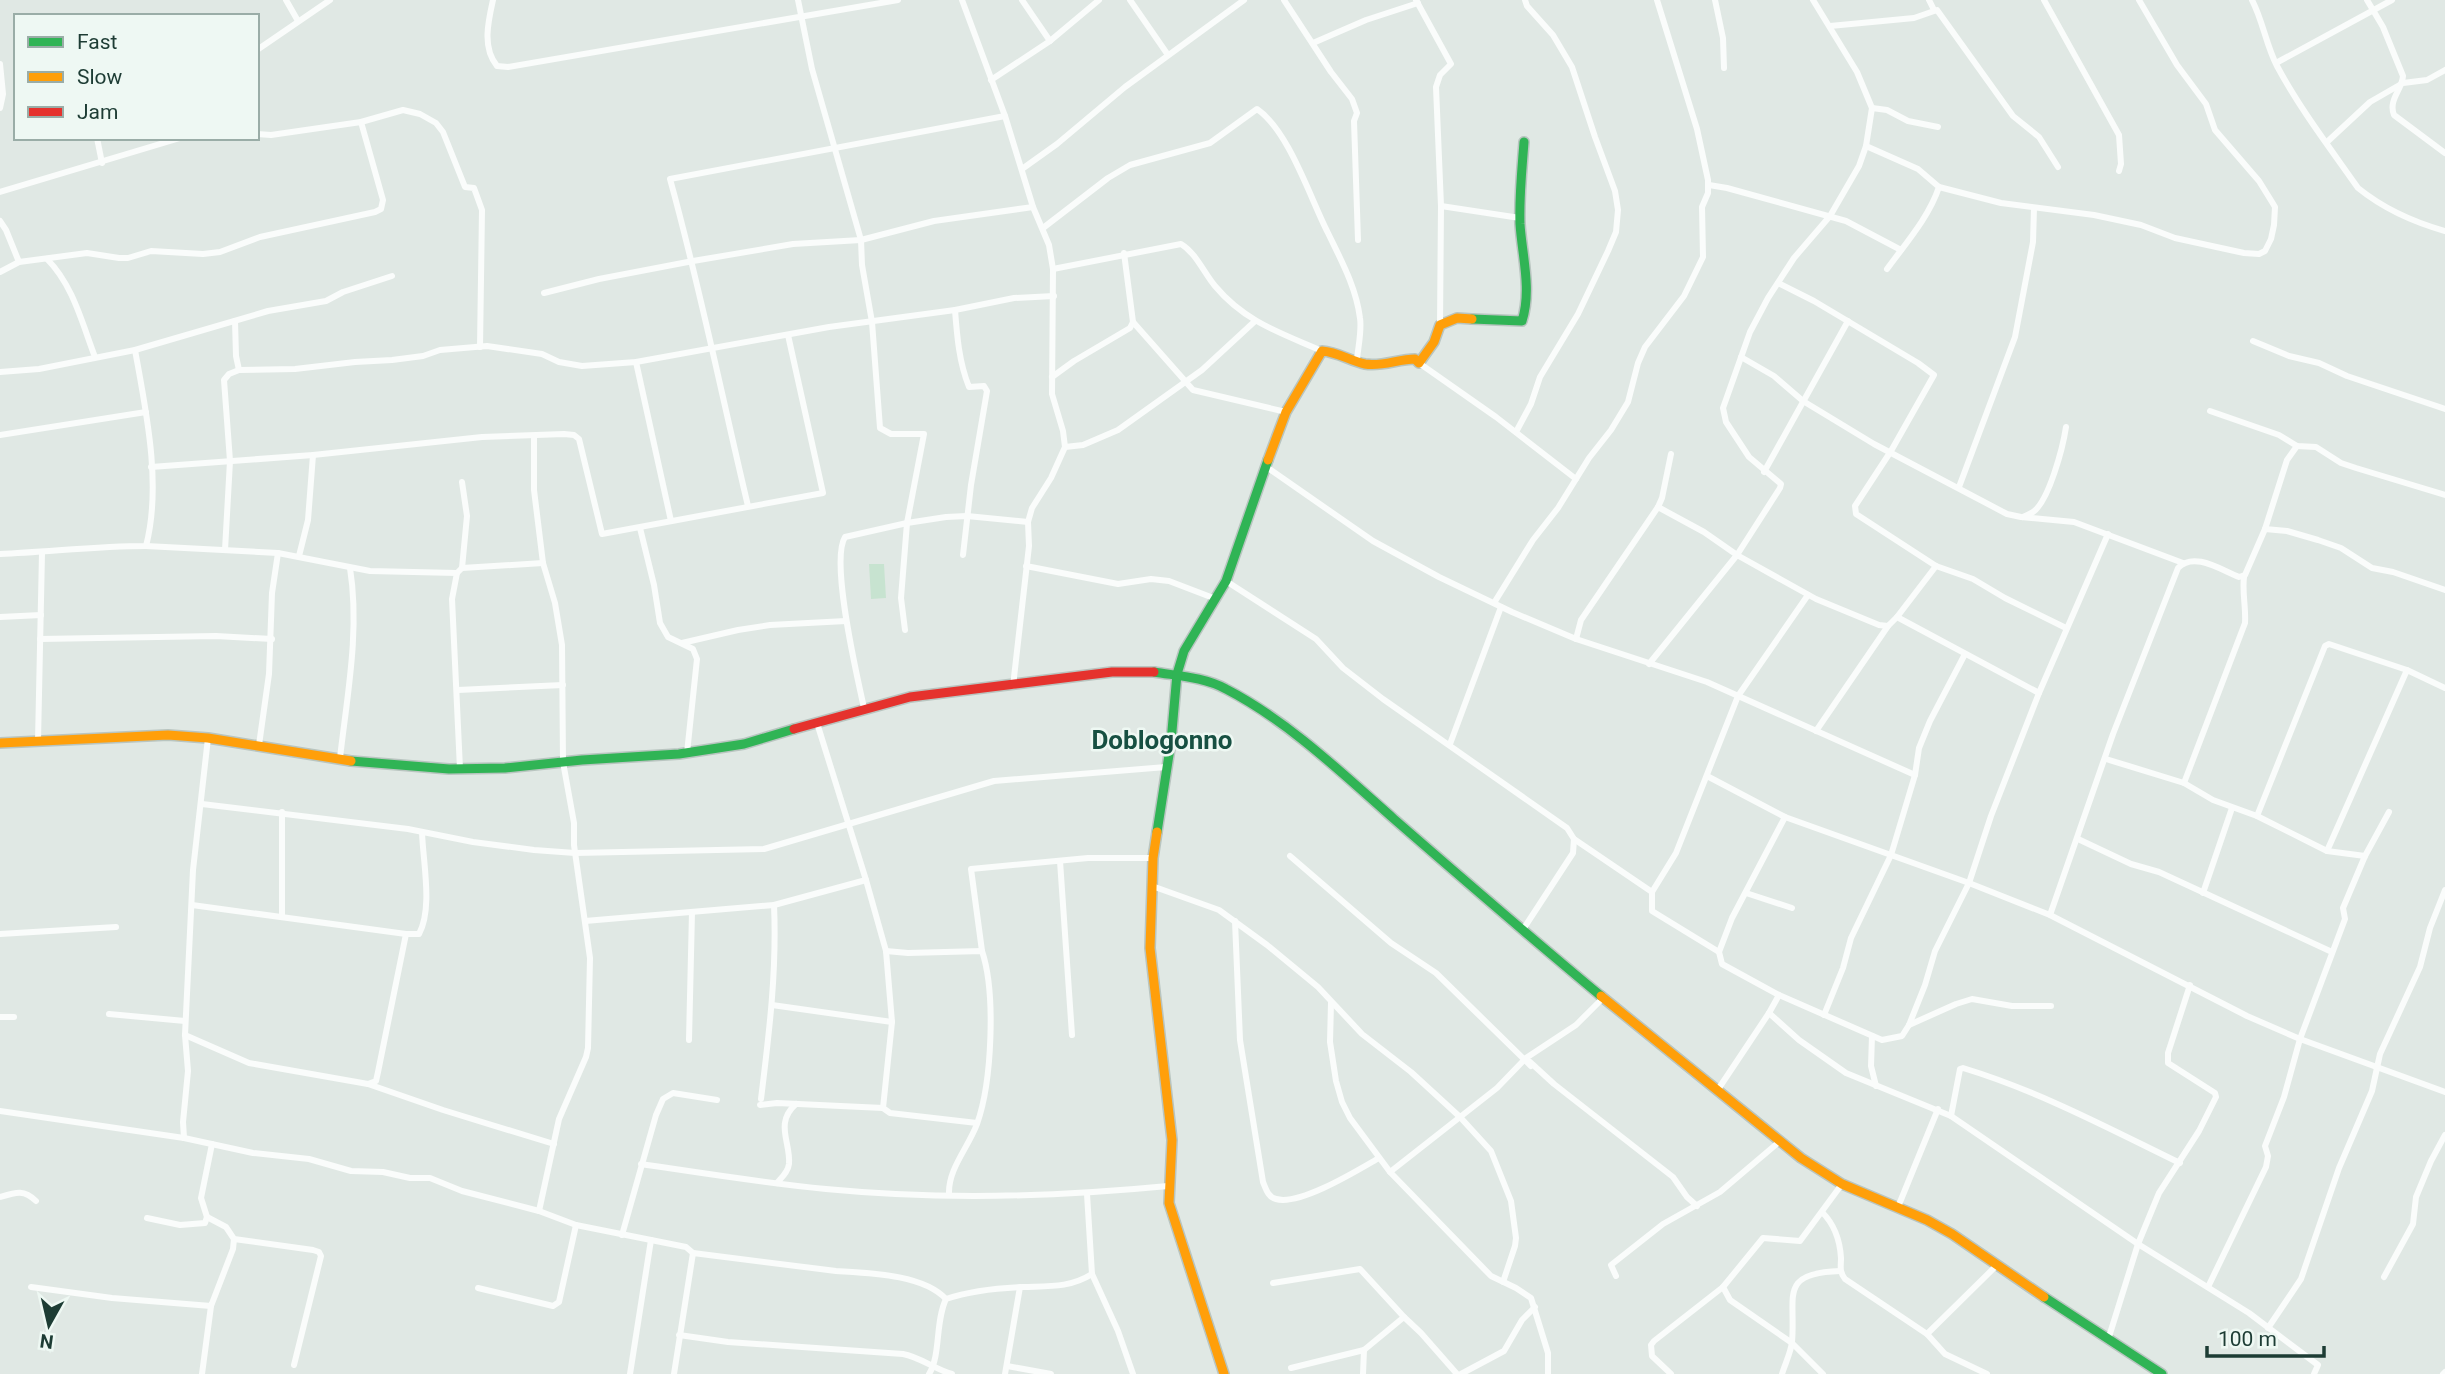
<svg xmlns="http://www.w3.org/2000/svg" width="2445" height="1374" font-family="Roboto,sans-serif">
<rect width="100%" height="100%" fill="#e0e8e4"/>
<!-- grass -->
<path fill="#c7e3d0" d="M869 564H884L886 598 871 599Z"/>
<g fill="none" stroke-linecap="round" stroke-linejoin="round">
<defs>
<g id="fast">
<path d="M1472 319 1522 321C1532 290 1522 255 1520 224 1519 196 1522 169 1524 142"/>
<path d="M1154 672C1178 676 1204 677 1226 689 1288 721 1342 773 1394 819 1463 879 1531 938 1601 996"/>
<path d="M351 761 449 769 505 768 582 760 679 754 744 744 794 729"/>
<path d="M1157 832 1171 742 1177 674 1184 651 1226 581 1268 460"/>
<path d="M2044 1297 2162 1374"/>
</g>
<g id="slow">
<path d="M1268 460 1286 412 1322 351C1338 352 1350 361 1365 364 1382 367 1398 359 1415 359L1419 363 1434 342 1440 325 1457 318 1472 319"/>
<path d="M0 743 168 735 208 738 351 761"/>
<path d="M1157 832 1153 858 1150 948 1172 1140 1169 1203 1224 1374"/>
<path d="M1601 996 1801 1158 1842 1184 1927 1220 1952 1234 2044 1297"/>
</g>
<path id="jam" d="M794 729 910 697 1112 672H1154"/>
</defs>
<!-- fast casing -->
<use href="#fast" stroke="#b9c5c0" stroke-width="12"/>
<!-- slow casing -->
<use href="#slow" stroke="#b9c5c0" stroke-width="12"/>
<!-- jam casing -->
<use href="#jam" stroke="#b9c5c0" stroke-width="12"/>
<!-- street -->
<g stroke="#fafcfb" stroke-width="6">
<path d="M286 0 298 21"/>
<path d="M493 0C488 22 482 48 497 66L508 67 898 0"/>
<path d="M798 0 812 69 861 240 862 265 872 322 880 428 891 434H924L907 523 901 598 905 630"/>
<path d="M962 0 1005 116 1033 207 1049 245 1053 269 1052 394 1063 431 1065 447 1051 478 1032 508 1028 522 1029 546 1013 686"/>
<path d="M1022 0 1050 41"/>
<path d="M1130 0 1168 55"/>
<path d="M1284 0 1331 72 1352 99 1357 113 1354 121 1358 240"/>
<path d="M1416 0 1451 64 1440 75 1436 87 1441 206 1440 325"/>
<path d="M1715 0 1723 38 1724 68"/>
<path d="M1929 0 1934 10"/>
<path d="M2044 0 2119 135 2121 164 2119 171"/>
<path d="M2252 0C2263 21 2266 45 2277 66 2300 109 2330 148 2358 188 2384 209 2413 222 2445 231"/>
<path d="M2367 0 2383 27 2403 76C2402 90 2388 100 2394 115L2445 153"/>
<path d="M1830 26 1914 18 1937 10 2013 116 2039 137 2058 167"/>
<path d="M1313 43 1366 20 1418 3"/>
<path d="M257 50 330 0"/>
<path d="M2276 63 2392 0"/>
<path d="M0 64 3 94 0 108"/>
<path d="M991 80 1050 41 1099 0"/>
<path d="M1872 108 1887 110 1908 121 1938 127"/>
<path d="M257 134 271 135 361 122 403 110 420 114 436 123 443 132 465 187 474 188 482 210 480 347"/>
<path d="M97 138 102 163"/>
<path d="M2327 142 2370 102 2403 83 2427 80 2445 70"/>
<path d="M1866 146 1918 169 1939 187C1929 217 1906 243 1887 269"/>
<path d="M1022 169 1057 144 1125 87 1244 0"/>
<path d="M1709 185 1727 188 1846 221 1901 250"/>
<path d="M1939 187 2001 203 2094 215 2141 225 2175 238 2244 253 2259 254 2265 251 2271 239 2274 225 2275 207 2272 202 2259 181 2215 130 2206 104 2177 65 2139 0"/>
<path d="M0 192 180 138"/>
<path d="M1441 206 1520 218"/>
<path d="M0 221 6 230 19 262"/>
<path d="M1043 228 1108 178 1130 165 1210 143 1257 109C1289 131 1310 198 1328 233 1341 260 1356 287 1360 318 1362 331 1358 347 1357 360"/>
<path d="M47 259C73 285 82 323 95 357"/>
<path d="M1053 269 1181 244C1196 253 1204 273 1215 286 1245 322 1281 333 1322 351"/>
<path d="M0 272 19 262 87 253 119 258H128L151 251 203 254 220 252 260 237 375 212 381 209 383 200 361 122"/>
<path d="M1778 283 1814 301 1918 363 1934 375 1891 451 1855 506 1856 514 1936 566 1973 579 2005 598 2066 628"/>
<path d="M544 293 599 279 693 261 793 244 861 240 934 221 1033 207"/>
<path d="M955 310C957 336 959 362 969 387L984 386 987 391 971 485 963 555"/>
<path d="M235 321 236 356 239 370"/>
<path d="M1133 322 1193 390 1286 412"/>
<path d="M2253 341 2289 356 2319 363 2347 376 2445 409"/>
<path d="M1741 357 1774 376 1803 401 1874 444 2007 514 2021 517 2074 522 2183 563"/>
<path d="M636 362 671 521"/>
<path d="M1419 363 1496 417 1576 479"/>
<path d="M0 372 39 369 135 350 268 311 326 301 343 292 392 276"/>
<path d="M1052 377 1074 361 1130 328 1133 322 1124 253"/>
<path d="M2210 411 2279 435 2297 446 2316 447 2341 463 2356 468 2445 495"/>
<path d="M1516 432 1531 404 1540 377 1578 314 1608 251 1616 232 1618 210 1615 191 1595 137 1572 67 1553 35 1527 6 1525 0"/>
<path d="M0 435 146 412"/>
<path d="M534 436V490L543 563 555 603 562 645 563 762 574 823V845L590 958 588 1048 586 1057 559 1119 539 1211"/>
<path d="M1065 447 1083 445 1118 430 1202 370 1254 322"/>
<path d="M1265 466 1373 541 1439 577 1512 612 1576 639 1707 682 1915 775"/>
<path d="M151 467 313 455 482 437 564 434 574 435 579 439 602 534 823 493 788 335"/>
<path d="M1764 472 1848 321"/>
<path d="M462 482 467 516 462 568"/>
<path d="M1959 487 2015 337 2033 242 2034 208"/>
<path d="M748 506C722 397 700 287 670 179L1005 116"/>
<path d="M1658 507 1704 532 1737 555 1816 599 1879 625 1888 626 1897 617 2039 693"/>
<path d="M2023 517C2027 515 2030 514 2033 512 2049 501 2063 447 2066 427"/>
<path d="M640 528 654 585 660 623 668 637 693 649 697 659 687 753"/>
<path d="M2265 529 2287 531 2318 540 2341 548 2372 568 2393 572 2445 590"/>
<path d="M146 546 278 553 370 571 457 573"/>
<path d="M225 550 230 461 224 380 229 374 239 370 295 369 355 362 392 360 423 356 440 350 487 346 542 354 559 362 582 366 636 362 829 327 955 310 1014 298 1054 296"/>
<path d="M0 554C49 552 97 546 146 546 162 485 146 411 135 350"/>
<path d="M299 556 308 520 313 455"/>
<path d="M1026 566 1118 584 1151 579 1169 581 1216 599"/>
<path d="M1226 581 1316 639 1343 668 1383 699 1567 828 1574 839 1573 853 1522 931"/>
<path d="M1494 603 1533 540 1558 508 1589 458 1611 430 1628 402 1638 363 1645 347 1684 296 1703 257 1702 207 1708 193V180L1697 129 1657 0"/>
<path d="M0 617 41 615"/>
<path d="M1897 617 1936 566"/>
<path d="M40 639 216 636 272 639"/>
<path d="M1576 639 1581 620 1658 507 1662 498 1671 454"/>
<path d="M682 643 738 630 770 625 846 621"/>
<path d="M1649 664 1737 555 1780 488 1781 484 1749 457 1726 422 1723 408 1750 332 1768 298 1794 258 1830 216 1859 166 1866 146 1872 108 1857 72 1813 0"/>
<path d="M458 690 563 685"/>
<path d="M864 708C857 676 830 561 845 537L907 523 946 517 967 516 1028 522"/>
<path d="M817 723 866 880 886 951 892 1022 883 1108 890 1113 977 1123"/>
<path d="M1816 731 1888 626"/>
<path d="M38 741 42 553"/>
<path d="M1450 744 1501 607"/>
<path d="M259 745 269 674 272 593 278 553"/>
<path d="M340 758C347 696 360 631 350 568"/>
<path d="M2106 759 2184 783 2213 800 2257 816 2327 851 2365 856"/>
<path d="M460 769 452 599 457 573 462 568 543 563"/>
<path d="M1707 776 1785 817 1969 883 2050 915 2247 1016 2300 1039 2445 1092"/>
<path d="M2184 783 2245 623C2246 607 2242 592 2244 577"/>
<path d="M202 804 408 829 473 842 534 850 575 853 764 849 994 781 1166 767"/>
<path d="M282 812V917"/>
<path d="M2257 816 2325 646 2329 644 2407 670"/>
<path d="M1785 817 1732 918 1719 952 1722 964 1779 995 1882 1040 1902 1036 1909 1025 1925 985 1935 951 1969 883 1991 816 2039 693 2108 534"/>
<path d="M1574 839 1652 892"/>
<path d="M2078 839 2131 864 2159 872 2332 952"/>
<path d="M2327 851 2407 670 2445 688"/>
<path d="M1290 856 1391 943 1436 973 1531 1066"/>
<path d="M1060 861 1072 1035"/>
<path d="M1152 886 1219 910 1267 945 1318 987 1362 1034 1411 1072 1460 1117 1491 1151 1511 1201 1516 1238 1515 1246 1503 1282"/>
<path d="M1746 893 1792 908"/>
<path d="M2203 893 2232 808"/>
<path d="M192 905 406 934H419C433 908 423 863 422 832"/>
<path d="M2050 915 2113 734 2178 568C2194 551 2221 570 2239 577L2245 575 2265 529 2287 460 2297 446"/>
<path d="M585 921 774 905 866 880"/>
<path d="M1235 921 1240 1040 1263 1182C1266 1189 1268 1197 1276 1199 1300 1206 1358 1170 1379 1158"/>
<path d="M0 934 116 927"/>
<path d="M886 951 908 953 982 951C996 993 992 1082 977 1124 968 1148 948 1169 949 1194"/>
<path d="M982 951 971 869 1088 858H1153"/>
<path d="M1719 952 1652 911V892L1676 853 1738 696 1808 595"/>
<path d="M1331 1003 1330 1042 1336 1081 1342 1102 1350 1118 1390 1172 1491 1276 1516 1288 1531 1298 1548 1353V1374"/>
<path d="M772 1005 892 1022"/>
<path d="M1769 1013 1799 1040 1846 1073 1951 1116 2138 1244 2249 1313 2318 1365 2314 1374"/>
<path d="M109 1014 185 1021"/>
<path d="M1824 1015 1843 968 1851 938 1891 855 1915 775 1919 748 1930 721 1965 654"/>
<path d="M0 1017H14"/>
<path d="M1909 1025 1956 1004 1972 999 2012 1006H2051"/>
<path d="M185 1035 249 1063 368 1084 376 1081 378 1072 406 934"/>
<path d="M1872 1036 1871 1066 1876 1086"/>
<path d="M689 1040 692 912"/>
<path d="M1530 1062 1554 1084 1673 1177 1687 1197 1697 1206"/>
<path d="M368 1084 443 1110 554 1144"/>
<path d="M1717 1091 1769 1013 1779 995"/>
<path d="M761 1099C769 1034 777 971 774 905"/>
<path d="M760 1105 777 1103 883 1108"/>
<path d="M0 1111 184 1138 253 1153 309 1159 351 1171 383 1172 410 1178H430L462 1191 539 1211 576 1225 686 1247 693 1253 836 1271C868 1273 923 1274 946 1299"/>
<path d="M1951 1116 1960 1069 1963 1068C2039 1091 2108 1128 2180 1163"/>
<path d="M184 1138 183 1122 188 1071 185 1035 193 870 208 738"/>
<path d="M641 1164C702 1173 764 1183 826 1189 939 1200 1055 1197 1168 1186"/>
<path d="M1390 1172 1497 1088 1526 1058 1576 1025 1603 998"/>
<path d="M777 1183C782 1177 788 1172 789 1164 791 1143 774 1123 796 1104"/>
<path d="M0 1197C16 1192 24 1189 36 1201"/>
<path d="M1898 1207 1938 1109"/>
<path d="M1822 1212C1834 1224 1840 1241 1841 1258 1841 1267 1839 1271 1845 1279L1927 1334 1945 1354 1987 1374"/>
<path d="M147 1218 180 1225 205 1223 207 1217 201 1198 212 1144"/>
<path d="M622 1235 656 1115 663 1099 673 1093 717 1100"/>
<path d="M234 1239 313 1250 319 1252 321 1256 294 1365"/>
<path d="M1092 1274 1118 1331 1133 1374"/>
<path d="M1616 1276 1611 1265 1663 1224 1720 1192 1779 1142"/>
<path d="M2384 1277 2413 1224 2416 1197 2431 1161 2445 1135"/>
<path d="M1273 1283 1360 1269 1404 1317"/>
<path d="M31 1287 112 1298 211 1306 233 1249 234 1239 226 1227 207 1217"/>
<path d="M1723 1287 1730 1300 1792 1343 1823 1374"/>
<path d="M2208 1287 2266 1167 2268 1156 2265 1146 2284 1097 2300 1039 2345 919 2343 908 2365 856 2389 812"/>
<path d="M478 1288 553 1306 559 1302 576 1225"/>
<path d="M2268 1328 2301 1279 2339 1168 2372 1091 2380 1054 2420 967 2430 928 2445 890"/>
<path d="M1927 1334 1997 1265"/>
<path d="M679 1335 728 1342 903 1354C920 1357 934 1369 952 1374"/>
<path d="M2108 1340 2138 1244 2159 1193 2199 1131 2216 1097 2215 1093 2168 1063V1053L2190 985"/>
<path d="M1007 1366 1051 1374"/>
<path d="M1291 1368 1364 1350"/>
<path d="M202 1374 211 1306"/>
<path d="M630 1374 651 1240"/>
<path d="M674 1374 693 1253"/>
<path d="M929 1374C941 1355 935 1322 946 1299 970 1291 997 1288 1023 1287 1048 1286 1070 1288 1092 1274L1087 1194"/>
<path d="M1005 1374 1020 1287"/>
<path d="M1363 1374 1364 1350 1404 1317 1421 1333 1457 1374"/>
<path d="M1461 1374 1504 1351 1522 1320 1535 1307"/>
<path d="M1671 1374 1652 1356 1651 1345 1654 1341 1723 1287 1763 1238 1800 1241 1842 1184"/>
<path d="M1782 1374C1785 1364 1791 1352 1792 1342 1796 1296 1778 1273 1840 1271"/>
<path d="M2443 1374 2445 1372"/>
</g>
<!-- fast -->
<use href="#fast" stroke="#30b455" stroke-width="9"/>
<!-- slow -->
<use href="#slow" stroke="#ff9f0a" stroke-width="9"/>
<!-- jam -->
<use href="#jam" stroke="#e5322d" stroke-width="9"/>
</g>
<g text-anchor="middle" stroke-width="5" stroke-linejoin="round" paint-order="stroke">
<!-- quarter labels -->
<g font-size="26" font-weight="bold" fill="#175042" stroke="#eef8f3">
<text x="1162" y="749">Doblogonno</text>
</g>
</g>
<!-- legend -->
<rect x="14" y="14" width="245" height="126" fill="#eef8f3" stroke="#9aada7" stroke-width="2"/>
<rect x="28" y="37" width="35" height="10" fill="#30b455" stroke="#9aada7" stroke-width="2"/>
<text x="77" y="49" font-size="21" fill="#1d3c34">Fast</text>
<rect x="28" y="72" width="35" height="10" fill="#ff9f0a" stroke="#9aada7" stroke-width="2"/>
<text x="77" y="84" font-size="21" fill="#1d3c34">Slow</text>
<rect x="28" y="107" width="35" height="10" fill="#e5322d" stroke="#9aada7" stroke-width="2"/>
<text x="77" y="119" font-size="21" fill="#1d3c34">Jam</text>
<!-- north arrow -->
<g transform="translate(49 1325) rotate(188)" stroke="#eef8f3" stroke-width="5" paint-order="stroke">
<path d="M0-5L12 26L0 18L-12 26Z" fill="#1d3c34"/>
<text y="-10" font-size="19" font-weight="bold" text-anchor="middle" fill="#1d3c34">N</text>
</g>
<!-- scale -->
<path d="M2207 1346v10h117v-10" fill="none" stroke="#1d3c34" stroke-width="3.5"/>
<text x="2218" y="1346" font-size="21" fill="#1d3c34" stroke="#eef8f3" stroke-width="5" paint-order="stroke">100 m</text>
</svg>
